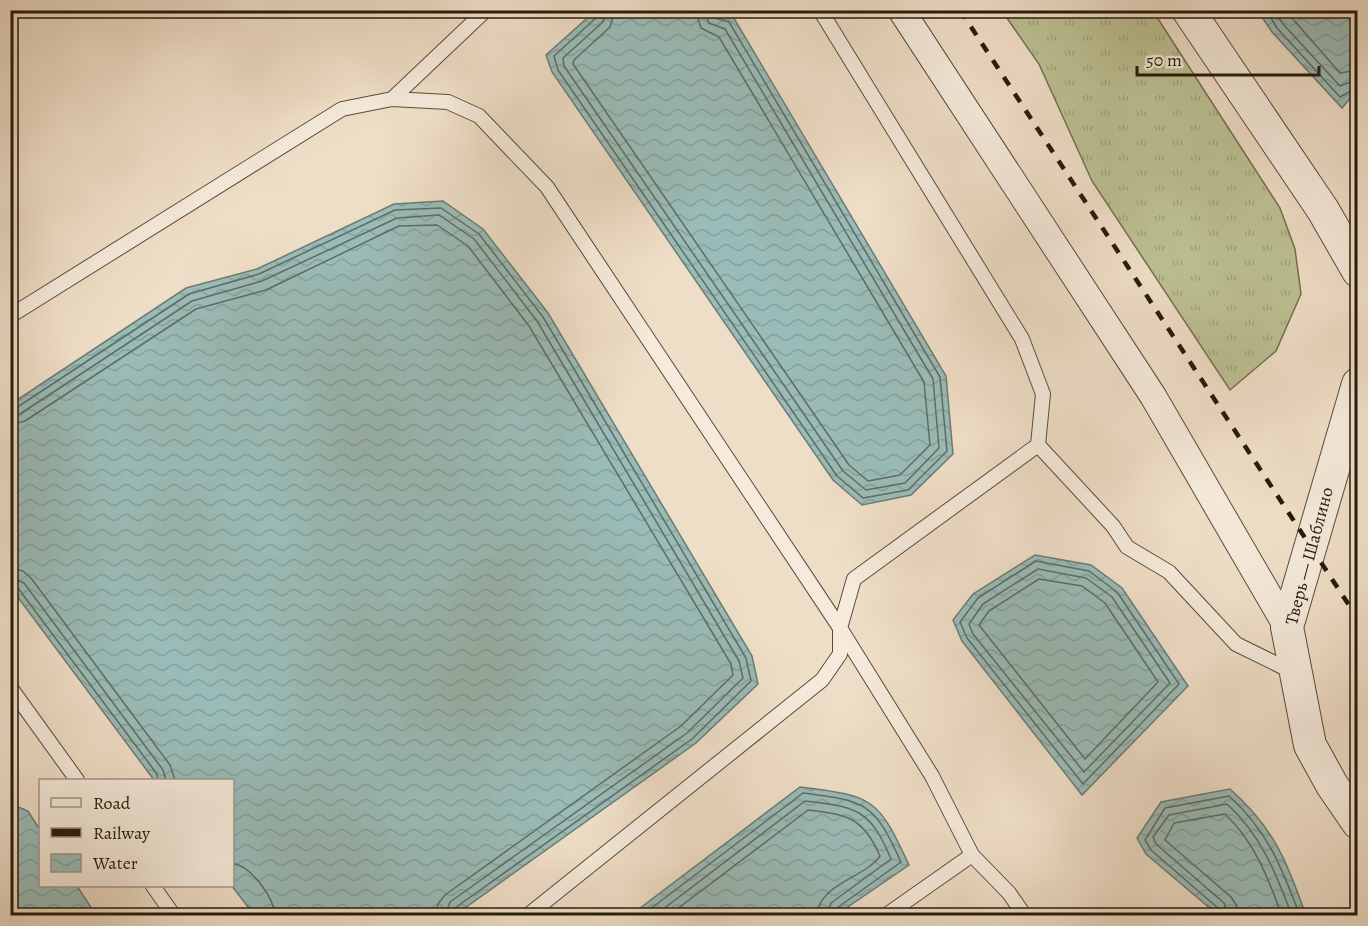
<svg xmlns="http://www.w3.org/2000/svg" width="1368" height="926" font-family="Alegreya,serif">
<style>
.grass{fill:url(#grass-tufts);stroke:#716e50;stroke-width:1.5}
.water{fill:url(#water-waves);stroke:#6c7c74;stroke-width:1.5}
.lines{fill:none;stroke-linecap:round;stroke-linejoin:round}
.shore{stroke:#606c62;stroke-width:1.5}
.service-casing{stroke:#584c3c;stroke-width:16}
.minor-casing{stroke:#584c3c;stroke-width:28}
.tertiary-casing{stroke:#584c3c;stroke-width:34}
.service{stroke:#f5eadb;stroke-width:14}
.minor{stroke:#f5eadb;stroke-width:26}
.tertiary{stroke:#f5eadb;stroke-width:32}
.rail{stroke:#261b0d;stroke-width:4.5;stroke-dasharray:10 10;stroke-linecap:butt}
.labels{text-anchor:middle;stroke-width:4.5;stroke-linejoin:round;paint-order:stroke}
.street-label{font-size:18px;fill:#261b0d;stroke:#f5eadb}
</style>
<defs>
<pattern id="grass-tufts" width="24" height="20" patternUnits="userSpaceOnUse" patternTransform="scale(1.5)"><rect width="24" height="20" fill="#bcc093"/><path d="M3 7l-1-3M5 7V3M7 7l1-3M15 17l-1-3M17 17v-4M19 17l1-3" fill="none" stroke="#a1a47e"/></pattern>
<pattern id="water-waves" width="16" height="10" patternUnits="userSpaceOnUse" patternTransform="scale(1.5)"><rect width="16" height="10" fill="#9abcb8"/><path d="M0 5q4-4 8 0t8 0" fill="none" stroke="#85a19d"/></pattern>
</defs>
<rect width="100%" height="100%" fill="#efdec7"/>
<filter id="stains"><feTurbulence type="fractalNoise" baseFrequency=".00333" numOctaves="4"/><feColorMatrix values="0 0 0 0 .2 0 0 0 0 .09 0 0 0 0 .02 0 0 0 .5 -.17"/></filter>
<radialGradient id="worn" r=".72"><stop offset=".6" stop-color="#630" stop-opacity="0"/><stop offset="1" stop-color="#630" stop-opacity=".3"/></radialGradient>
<path class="grass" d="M1002,11H1153L1280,208L1295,249L1301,294L1276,351L1230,390L1092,181L1039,64Z"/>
<path class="water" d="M595,11H687L732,15L946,376L953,454L911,495L862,505L833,480L552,72L546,55Z
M1258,11H1357V90L1342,108L1272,32Z
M443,201L483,229L548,313L752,656L758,684L696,743L455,915H254L232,886V780H154L11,588V404L186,288L257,269L394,204Z
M1035,555L1091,565L1122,588L1188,686L1082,795L962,641L953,620L973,594Z
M800,787C874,796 878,798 909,865L836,915H631Z
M1230,789C1275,829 1286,861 1306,915H1218L1146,854L1137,838L1161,802Z
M11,804L28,811L40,830V886H77L96,915H11Z"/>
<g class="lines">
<path class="shore" d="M599,10L597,17L554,56L558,70L837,476L863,498L908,490L947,451L940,377L729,22L715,18L712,10
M606,10L603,22L563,58L564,66L843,471L866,490L905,483L939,448L933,379L725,29L709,23L704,10
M615,10L610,27L574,60L573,64L849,465L868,481L900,475L930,445L924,382L719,37L701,28L695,10
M1266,10L1277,28L1340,97L1358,87
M1274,10L1283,24L1340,86L1358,79
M1285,10L1340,73L1358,70
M10,409L16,408L189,294L259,274L395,210L441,208L479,234L543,317L746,658L751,681L692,739L455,908L452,916
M10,416L20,414L192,301L262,281L397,218L439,215L474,239L537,321L739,661L743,678L687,733L450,902L445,916
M10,425L25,421L196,309L266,290L399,226L437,225L468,246L529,326L731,664L733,675L681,726L445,895L438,904L436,916
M1036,561L1089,571L1117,592L1179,684L1083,784L967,638L960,622L978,598Z
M10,568L23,571L31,578L170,765L175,780
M1038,569L1086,578L1112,597L1170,683L1084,772L973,634L969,624L983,604Z
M10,577L24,583L163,770L166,780
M1039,579L1082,586L1105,603L1158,682L1085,759L979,625L989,611Z
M10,585L18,588L157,774L158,780
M232,863C251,866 274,897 275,916
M641,916L803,793C866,801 874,802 901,862L837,908L834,916
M654,916L805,801C857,807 870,809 891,859L831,903L826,916
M668,916L808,810C848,815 863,817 880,856C865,878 818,884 817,916
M1221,916L1219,909L1151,850L1145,840L1165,808L1229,796C1268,831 1282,868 1300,916
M1229,916L1224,903L1156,844L1153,837L1169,815L1227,804C1261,835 1276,873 1292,916
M1238,916L1237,906L1231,897L1165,840L1174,823L1225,814C1255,842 1268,878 1282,916"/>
<defs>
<path id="service" d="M820,10L1022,339L1043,394L1038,445
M392,99L486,10
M10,316L342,109L392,99L448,102L479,116L547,187L840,628L932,776L972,855L1009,893L1025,916
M10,687L77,780
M153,886L174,916
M527,916L822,680L840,654V628L854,579L1038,445L1113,526L1127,547L1169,572L1236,644L1295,673
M885,916L972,855"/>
<path id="minor" d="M901,10L1153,396L1287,627"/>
<path id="tertiary" d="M1188,10L1323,210L1358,271
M1358,384L1287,627L1310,745L1332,785L1358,823"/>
</defs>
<use href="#service" class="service-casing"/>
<use href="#minor" class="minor-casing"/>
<use href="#tertiary" class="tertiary-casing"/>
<use href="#service" class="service"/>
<use href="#minor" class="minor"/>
<use href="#tertiary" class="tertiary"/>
<path class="rail" d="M960,10L1358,619"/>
</g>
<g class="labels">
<g class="street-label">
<text transform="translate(1309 556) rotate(-75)" y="6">Тверь — Шаблино</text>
</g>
</g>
<rect width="1368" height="926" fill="none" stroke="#efdec7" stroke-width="36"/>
<rect x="12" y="12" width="1344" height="902" fill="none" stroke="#261b0d" stroke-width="3"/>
<rect x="18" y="18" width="1332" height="890" fill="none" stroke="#261b0d" stroke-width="1.5"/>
<rect x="39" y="779" width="195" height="108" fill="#f5eadb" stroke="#a29789" stroke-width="1.5"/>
<rect x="51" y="798" width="30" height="9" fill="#f5eadb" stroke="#a29789" stroke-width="1.5"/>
<text x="93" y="809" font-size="18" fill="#261b0d">Road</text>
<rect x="51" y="828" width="30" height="9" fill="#261b0d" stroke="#a29789" stroke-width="1.5"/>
<text x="93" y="839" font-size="18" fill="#261b0d">Railway</text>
<rect x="51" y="854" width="30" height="18" fill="url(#water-waves)" stroke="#a29789" stroke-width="1.5"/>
<text x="93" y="869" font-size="18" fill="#261b0d">Water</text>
<path d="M1137 66v9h182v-9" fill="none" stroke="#261b0d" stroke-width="3"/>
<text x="1146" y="66" font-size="18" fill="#261b0d" stroke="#f5eadb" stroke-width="4.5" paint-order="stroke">50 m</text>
<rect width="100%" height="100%" filter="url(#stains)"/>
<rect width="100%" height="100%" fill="url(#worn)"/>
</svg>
